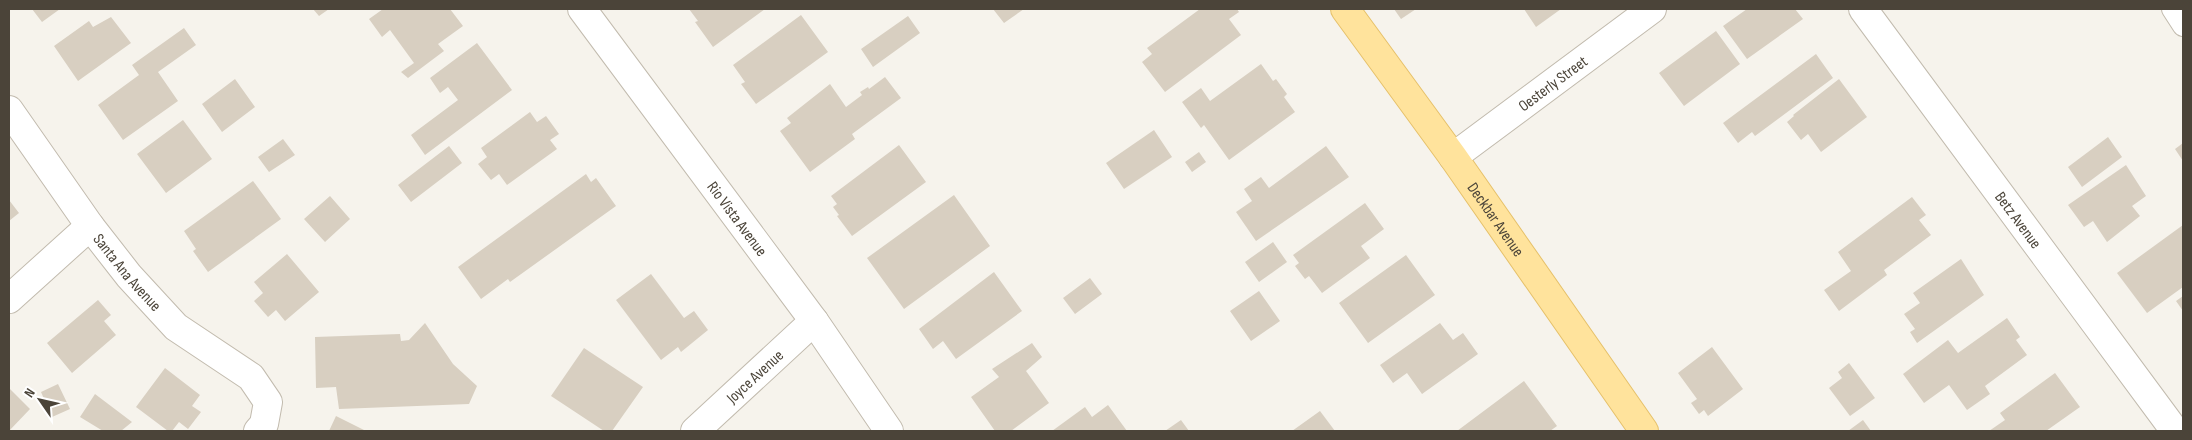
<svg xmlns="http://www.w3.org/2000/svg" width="2192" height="440" font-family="'Sofia Sans Condensed',sans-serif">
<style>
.building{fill:#d8cfc1}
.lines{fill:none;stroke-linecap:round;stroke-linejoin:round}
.service-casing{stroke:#c2bbae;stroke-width:22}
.minor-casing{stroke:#c2bbae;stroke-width:30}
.primary-casing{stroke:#e6c16a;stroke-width:30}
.service{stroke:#fff;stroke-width:20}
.minor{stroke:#fff;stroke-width:28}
.primary{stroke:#ffe39c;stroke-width:28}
.labels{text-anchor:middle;stroke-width:5;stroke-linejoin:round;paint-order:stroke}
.street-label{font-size:16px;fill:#4b4439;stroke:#fff}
</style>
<rect width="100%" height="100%" fill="#f6f3ec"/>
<path class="building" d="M32,9H60L42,22Z
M313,9H329L319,16Z
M383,9H450L463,26L438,44L444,51L408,78L401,72L414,63L390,30L382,37L369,19Z
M689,9H765L713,47L695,22L698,21Z
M993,9H1024L1004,23Z
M1200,9H1237L1239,12L1229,19L1241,35L1165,92L1142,62L1152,54L1147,48Z
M1394,9H1416L1401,19Z
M1524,9H1561L1536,27Z
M1747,9H1795L1803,19L1747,59L1723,26Z
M801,15L828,52L756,104L741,84L745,82L733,65Z
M908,16L920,33L873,67L861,49Z
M111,17L131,43L78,81L54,46L89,21L93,27Z
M184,28L196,45L158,72L178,101L123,140L98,105L139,75L132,65Z
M1716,31L1740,64L1684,106L1659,73Z
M477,43L512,90L425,155L411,135L458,100L448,87L440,93L430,78Z
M1816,54L1833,78L1755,136L1752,132L1738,143L1723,123Z
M1261,64L1273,81L1276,79L1287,94L1284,97L1295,112L1229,160L1204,125L1201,128L1182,102L1201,88L1210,101Z
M885,77L901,98L852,134L855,139L810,172L780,131L791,123L787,118L830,84L846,107L862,95L860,92L868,87L869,89Z
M235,79L255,107L222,132L202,104Z
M1839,79L1867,117L1821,152L1808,134L1801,140L1787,122L1794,116L1793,115Z
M530,112L537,122L546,116L559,134L550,140L557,149L507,185L499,174L491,180L478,164L487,157L481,148Z
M183,120L212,159L166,193L137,154Z
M1154,130L1172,157L1124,189L1106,163Z
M2108,137L2122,157L2082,187L2068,167Z
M283,139L295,155L269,172L258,157Z
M2183,143V161L2175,149Z
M899,145L926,182L852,236L837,216L839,215L833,207L837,204L831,196Z
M449,146L462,163L411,202L398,185Z
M1326,146L1349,177L1256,241L1236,212L1252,201L1244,189L1261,177L1269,188Z
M1199,152L1206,162L1192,172L1185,162Z
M2126,165L2146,196L2132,206L2140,216L2107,242L2093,221L2084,227L2068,205Z
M586,174L591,182L596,178L616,206L510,282L508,279L481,299L458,267Z
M253,181L281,219L208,272L193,251L196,249L184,231Z
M954,195L990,246L904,309L867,258Z
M330,196L350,219L325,242L304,219Z
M1912,197L1926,215L1919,220L1931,235L1884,270L1887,275L1839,311L1824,290L1851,271L1838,252Z
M9,200L19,213L9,221Z
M1365,203L1384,229L1361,246L1370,258L1322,293L1309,276L1305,279L1295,266L1299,263L1293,255Z
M2183,225V287L2147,313L2117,273Z
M1273,242L1287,262L1259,282L1245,262Z
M287,254L319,292L285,321L276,310L268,317L254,301L263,293L254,282Z
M1406,255L1435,295L1368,343L1339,303Z
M1961,259L1984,295L1917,343L1910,332L1915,329L1904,314L1920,303L1913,293Z
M994,272L1022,311L956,359L943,341L933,349L919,329Z
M651,274L684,318L694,311L708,330L681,352L678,347L661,360L616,300Z
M1090,278L1102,294L1075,314L1063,298Z
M1259,291L1280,321L1251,341L1230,311Z
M2183,296V311L2176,301Z
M98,300L111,315L104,321L116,335L72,373L47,343Z
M2007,318L2020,337L2016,340L2027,355L1985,386L1990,394L1967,410L1949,385L1924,403L1903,374L1948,340L1958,353Z
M425,323L453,364L477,386L469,404L339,409L336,387L316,388L315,337L400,334L401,341L409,340Z
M1440,323L1453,340L1463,333L1478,354L1422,394L1407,373L1393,383L1380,365Z
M1032,343L1042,357L1026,371L1049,403L1011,431H995L971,397L999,377L992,369Z
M1712,347L1743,389L1708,416L1704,410L1699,414L1691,403L1697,399L1678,373Z
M584,348L643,387L612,431H604L551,396Z
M1849,363L1875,398L1850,416L1829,388L1842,378L1838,372Z
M165,368L200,395L192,406L201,412L188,429L179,422L172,431H168L136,407Z
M2055,373L2080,407L2046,431H1989L2005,420L2000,413Z
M1524,381L1557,426L1550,431H1457Z
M58,384L70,409L52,417L41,392Z
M9,388L30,409L9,431Z
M95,394L132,422L121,431H103L80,417Z
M1108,405L1127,431H1052L1085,407L1092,417Z
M1320,411L1335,431H1292Z
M336,416L366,431H329Z
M1181,420L1189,431H1165Z
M1863,420L1871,431H1848Z"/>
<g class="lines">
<defs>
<path id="service" d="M2172,9L2183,26"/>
<g id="minor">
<path id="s1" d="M582,9L814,321L889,431"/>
<path id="s2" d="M1863,9L2175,431"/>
<path id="s3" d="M9,110L90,226L129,276L176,327L251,377L268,402L264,424L258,431"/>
<path id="s4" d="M1453,157L1652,9"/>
<path d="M9,299L90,226"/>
<path id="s5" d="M695,431L814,321"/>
</g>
<g id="primary">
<path id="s6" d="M1345,9L1453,157L1644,431"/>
</g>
</defs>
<use href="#service" class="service-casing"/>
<use href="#minor" class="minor-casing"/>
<use href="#primary" class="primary-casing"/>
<use href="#service" class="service"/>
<use href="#minor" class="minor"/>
<use href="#primary" class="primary"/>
</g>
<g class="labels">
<g class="street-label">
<text dy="6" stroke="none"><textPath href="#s4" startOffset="124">Oesterly Street</textPath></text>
<text dy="6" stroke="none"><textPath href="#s1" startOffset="261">Rio Vista Avenue</textPath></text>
<text dy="6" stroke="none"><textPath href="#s6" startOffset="259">Deckbar Avenue</textPath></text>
<text dy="6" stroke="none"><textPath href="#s2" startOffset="262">Betz Avenue</textPath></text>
<text dy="6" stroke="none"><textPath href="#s3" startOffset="201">Santa Ana Avenue</textPath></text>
<text dy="6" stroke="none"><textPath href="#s5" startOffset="81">Joyce Avenue</textPath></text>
</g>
</g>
<rect width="2192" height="440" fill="none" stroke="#4b4439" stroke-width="20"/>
<g transform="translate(40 400) rotate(304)" stroke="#ffffff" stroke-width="4" paint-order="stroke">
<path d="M0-4L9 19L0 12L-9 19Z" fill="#4b4439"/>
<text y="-8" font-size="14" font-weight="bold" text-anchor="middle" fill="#4b4439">N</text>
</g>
</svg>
